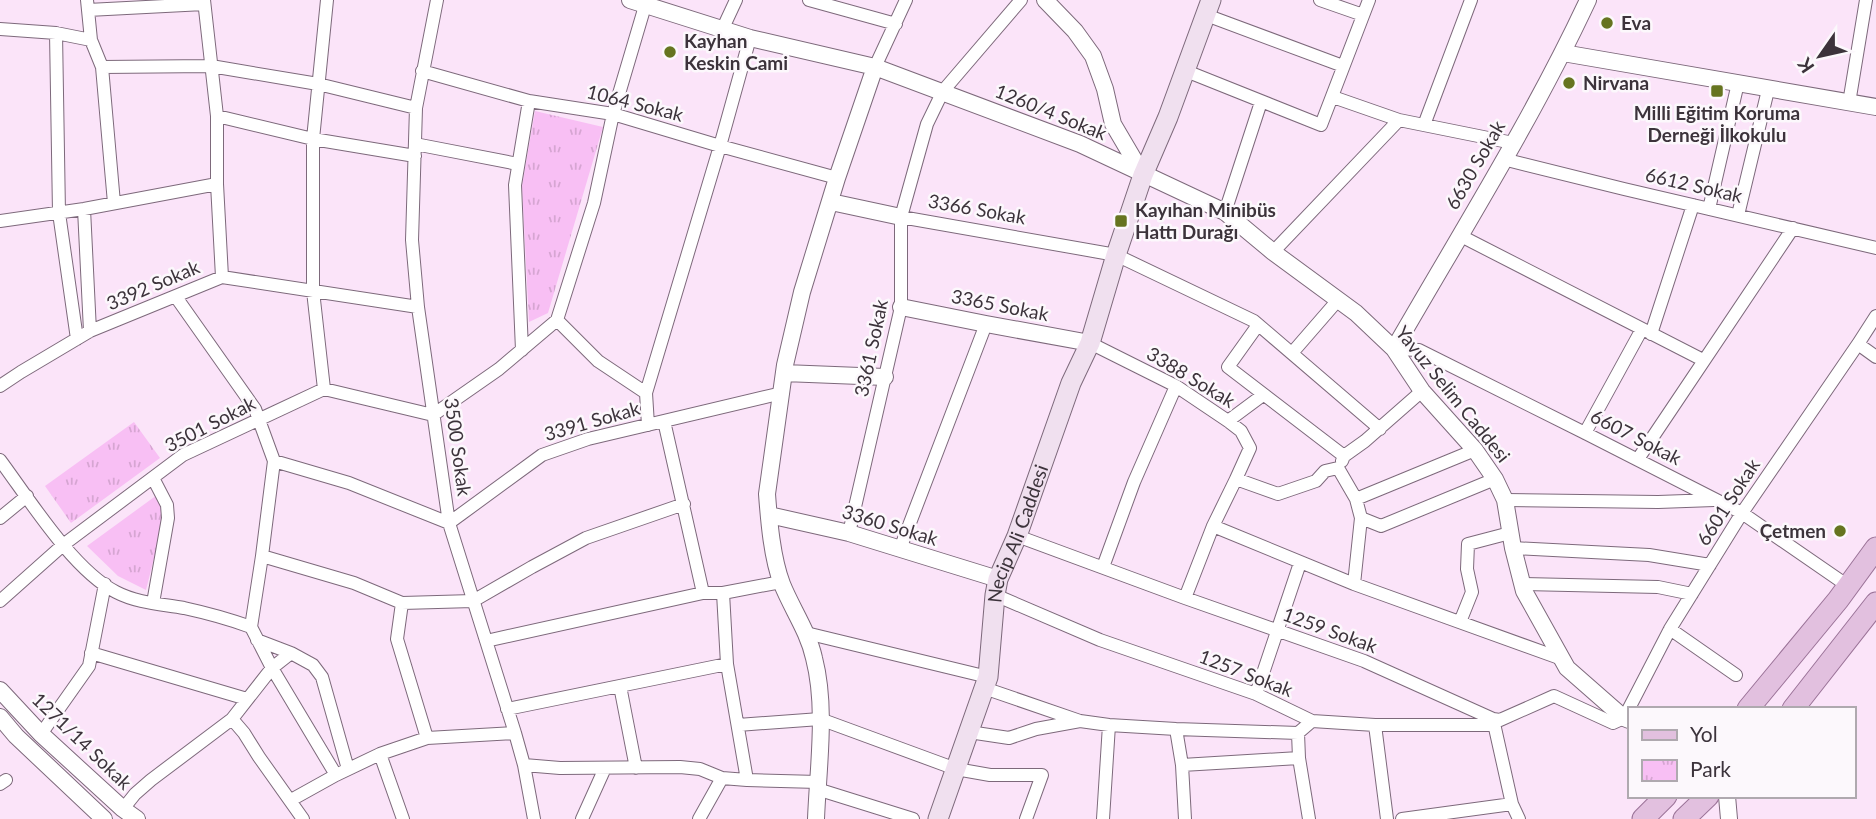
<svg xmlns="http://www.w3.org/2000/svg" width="1876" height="819" font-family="Lato,sans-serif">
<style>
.park{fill:url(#park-tufts)}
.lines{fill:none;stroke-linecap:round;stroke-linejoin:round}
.minor-casing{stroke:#7d697b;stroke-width:14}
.tertiary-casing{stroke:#7d697b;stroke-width:18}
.secondary-casing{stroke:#7d697b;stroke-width:21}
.primary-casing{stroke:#9b7398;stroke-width:23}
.minor{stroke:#fff;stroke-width:12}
.tertiary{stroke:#fff;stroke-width:16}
.secondary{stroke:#f0e0ef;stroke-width:19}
.primary{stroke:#e2c0df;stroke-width:21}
.poi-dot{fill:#667420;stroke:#fcf8fc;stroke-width:2.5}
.labels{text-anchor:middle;stroke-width:5;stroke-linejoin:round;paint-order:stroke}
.poi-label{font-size:19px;font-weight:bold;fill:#3c333b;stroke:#fcf8fc;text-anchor:start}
.street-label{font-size:19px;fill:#3c333b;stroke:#fcf8fc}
</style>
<defs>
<pattern id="park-tufts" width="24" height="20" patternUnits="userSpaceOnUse" patternTransform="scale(1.75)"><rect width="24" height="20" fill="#f8bff4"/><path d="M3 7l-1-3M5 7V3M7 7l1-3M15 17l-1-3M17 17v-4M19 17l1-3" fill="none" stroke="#d6a5d2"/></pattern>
</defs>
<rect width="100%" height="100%" fill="#fbe4f9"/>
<path class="park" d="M535,111L603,127L548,313L529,322L522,186Z
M134,422L160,458L71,523L45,486Z
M157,495L164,518L146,590L118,576L87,546Z"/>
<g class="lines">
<defs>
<path id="minor" d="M87,0L91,40L102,67L114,203
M204,0L217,116V184L222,277
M437,0L416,108L412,240L418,307L449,523L515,733L524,765L534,819
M809,0L896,24
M1320,0L1363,15
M88,10L204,4
M1206,15L1343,66
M723,28L736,0
M0,29L56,33L91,40
M56,33L59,213L77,339
M102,67L211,66L318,84L416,108
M875,67L906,0
M422,71L529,101L613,114L720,146L837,178
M1186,71L1321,125L1369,0
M1333,97L1399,120L1513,143
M1849,103L1866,0
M217,116L313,139L415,156
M1424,125L1471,0
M415,144L518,164
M1503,159L1624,189L1876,248
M84,209L90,331
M1709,209L1738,83
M1225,212L1261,102
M1738,215L1768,90
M901,217L1116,255L1254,321L1380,429
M0,221L84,209L217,184
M1459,235L1703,360
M1273,252L1399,120
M176,297L255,409L274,461L262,556L251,627
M557,320L594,203L613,114L645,6L648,0
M557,320L598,361L646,393
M1258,325L1228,367L1344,456
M1651,334L1693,205
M1090,343L1176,386L1228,421L1241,431L1250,448L1236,479L1278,494L1316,481L1325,471L1338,468L1356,499L1361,518L1354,584
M1858,344L1876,357
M1394,349L1419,350L1585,433L1742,513L1848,586
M522,350L515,185L529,101
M1292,353L1338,300
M0,386L21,372L90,331L222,277L418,307
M324,389L313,291V139L327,0
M433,415L499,369L557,320
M664,421L703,593
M1228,421L1263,395
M648,425L646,393L720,146L750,38
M1585,433L1642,329
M1638,459L1793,228
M0,460C29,499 73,570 116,592C137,603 161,604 184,608C207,613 229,619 251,627
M274,461L349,483L449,523
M1342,461L1344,456L1365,441L1422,391
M1356,499L1475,450
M1505,500L1658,502L1714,500
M0,518L27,496
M1361,518L1381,526L1495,479
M449,523L542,455L588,439L782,393
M1213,526L1354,584L1562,659
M849,533L901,307V217L927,124L943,91L1021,0
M1017,536L1185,598L1364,661L1493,719L1500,720L1554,696L1613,723L1624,718L1670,629L1742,513L1858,344L1876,316
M1513,548L1649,555L1710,565
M900,549L986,324
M262,556L354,583L402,603L473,601L532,567L586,538L684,504
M1103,567L1134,482L1176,386
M1521,584L1658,587L1692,594
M723,593L727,664L747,780
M995,595L1100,640L1256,694L1312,721L1375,725H1494
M1185,598L1213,526L1236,479
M0,601L63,545L183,455L324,389L433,415
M153,603L168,518L167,505L153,478
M402,603L397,639L427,738
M1460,622L1472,592L1467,569L1468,544L1510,533
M251,627L272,668L336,775
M1670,629L1736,675
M806,633L988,677
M257,640L291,653
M486,641L703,593H723L781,582
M91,653L247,699
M620,686L636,768
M984,688L1080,721L1109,725L1176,729L1298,733L1312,721
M1256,694L1300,563
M507,709L727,664
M232,719L244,733L259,757L303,819
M1493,719L1512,804L1519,819
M738,725L820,719L956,769L990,775H1042L1026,819
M1375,725L1387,819
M1176,729L1182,765L1185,819
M969,732L1009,738L1036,729L1080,721
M1298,733L1299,758L1309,819
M41,734L89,666L105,584
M380,754L403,819
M524,765L560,768L680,767L700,769L722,778L747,780L818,782
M1182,765L1299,758
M0,784L6,780
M817,789L913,819
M291,800L336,775L380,754L427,738L515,733
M123,809L135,794L151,780L232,719L272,668L291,653L313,665L322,677L348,769
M582,819L605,768
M699,819L722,778
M1103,819L1109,725
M1402,819L1512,804"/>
<path id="tertiary" d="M630,0L750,38L875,67L1080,144L1225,212L1273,252L1356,313L1394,349L1422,391L1475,450L1495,479L1505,500L1513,548L1524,591L1567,668L1624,718L1629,720
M1045,0L1075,31L1093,56L1105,89L1113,124L1143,175
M1563,53L1876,107
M831,202L901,217
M901,307L986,324L1090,343
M1394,349C1460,234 1532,120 1588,0
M784,373L885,377
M769,515L849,533L998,579
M0,690L41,734L123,809L137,819
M0,717L16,736L104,819
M1727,796L1729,819
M816,819C818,767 827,708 814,658C808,631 792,609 782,584C772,558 769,521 767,494L785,365L802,292L837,178L875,67"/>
<g id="secondary">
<path id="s1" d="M938,819L988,677L995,595L998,579L1017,536L1071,383L1090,343L1116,255L1143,175L1168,117L1211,0"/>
</g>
<path id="primary" d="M1748,709L1838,600L1876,548
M1793,709L1876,603
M1643,819L1666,796
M1684,819L1708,796"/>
</defs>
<use href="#minor" class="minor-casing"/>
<use href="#tertiary" class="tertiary-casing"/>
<use href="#secondary" class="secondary-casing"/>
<use href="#primary" class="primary-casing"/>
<use href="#minor" class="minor"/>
<use href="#tertiary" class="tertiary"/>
<use href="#secondary" class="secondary"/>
<use href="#primary" class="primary"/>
</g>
<g class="poi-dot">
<circle cx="1607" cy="23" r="7"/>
<circle cx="670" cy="52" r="7"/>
<circle cx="1569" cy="83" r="7"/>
<rect x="1710" y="84" width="14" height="14" rx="3.5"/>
<rect x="1114" y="214" width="14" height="14" rx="3.5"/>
<circle cx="1840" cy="531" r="7"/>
</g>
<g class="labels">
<g class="poi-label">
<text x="1621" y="30">Eva</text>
<text x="684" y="48">Kayhan<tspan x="684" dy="22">Keskin Cami</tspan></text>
<text x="1583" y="90">Nirvana</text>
<text x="1717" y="120" text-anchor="middle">Milli Eğitim Koruma<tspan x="1717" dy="22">Derneği İlkokulu</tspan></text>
<text x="1135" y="217">Kayıhan Minibüs<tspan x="1135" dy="22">Hattı Durağı</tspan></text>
<text x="1826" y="538" text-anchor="end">Çetmen</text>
</g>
<g class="street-label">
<text transform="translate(635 103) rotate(14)" y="7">1064 Sokak</text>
<text transform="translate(1051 112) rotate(22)" y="7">1260/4 Sokak</text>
<text transform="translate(1475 165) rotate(-60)" y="7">6630 Sokak</text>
<text transform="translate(1694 185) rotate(13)" y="7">6612 Sokak</text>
<text transform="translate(977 209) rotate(10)" y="7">3366 Sokak</text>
<text transform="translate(153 285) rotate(-23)" y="7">3392 Sokak</text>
<text transform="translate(1000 305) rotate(11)" y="7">3365 Sokak</text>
<text transform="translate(871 348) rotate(-78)" y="7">3361 Sokak</text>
<text transform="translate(1191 377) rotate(31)" y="7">3388 Sokak</text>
<text transform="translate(1453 394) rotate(51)" y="7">Yavuz Selim Caddesi</text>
<text transform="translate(592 421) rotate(-16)" y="7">3391 Sokak</text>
<text transform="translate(210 424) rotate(-27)" y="7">3501 Sokak</text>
<text transform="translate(1636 437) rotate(27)" y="7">6607 Sokak</text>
<text transform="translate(458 447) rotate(82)" y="7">3500 Sokak</text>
<text transform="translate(1728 502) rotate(-57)" y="7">6601 Sokak</text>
<text transform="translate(890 525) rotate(17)" y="7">3360 Sokak</text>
<text dy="7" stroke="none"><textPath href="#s1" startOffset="298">Necip Ali Caddesi</textPath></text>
<text transform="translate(1330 630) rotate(20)" y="7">1259 Sokak</text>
<text transform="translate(1246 673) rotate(21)" y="7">1257 Sokak</text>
<text transform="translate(82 741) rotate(44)" y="7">1271/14 Sokak</text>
</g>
</g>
<rect x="1628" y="707" width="228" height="91" fill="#fcf8fc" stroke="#afa9af" stroke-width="2"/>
<rect x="1642" y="730" width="35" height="10" fill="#e2c0df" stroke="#afa9af" stroke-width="2"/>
<text x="1690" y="742" font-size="21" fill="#3c333b">Yol</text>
<rect x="1642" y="760" width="35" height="21" fill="url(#park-tufts)" stroke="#afa9af" stroke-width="2"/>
<text x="1690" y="777" font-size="21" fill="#3c333b">Park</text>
<g transform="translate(1820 56) rotate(236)" stroke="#fcf8fc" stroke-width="5" paint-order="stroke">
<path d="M0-5L12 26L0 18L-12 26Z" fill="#3c333b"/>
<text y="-10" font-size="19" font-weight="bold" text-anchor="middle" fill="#3c333b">K</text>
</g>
</svg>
